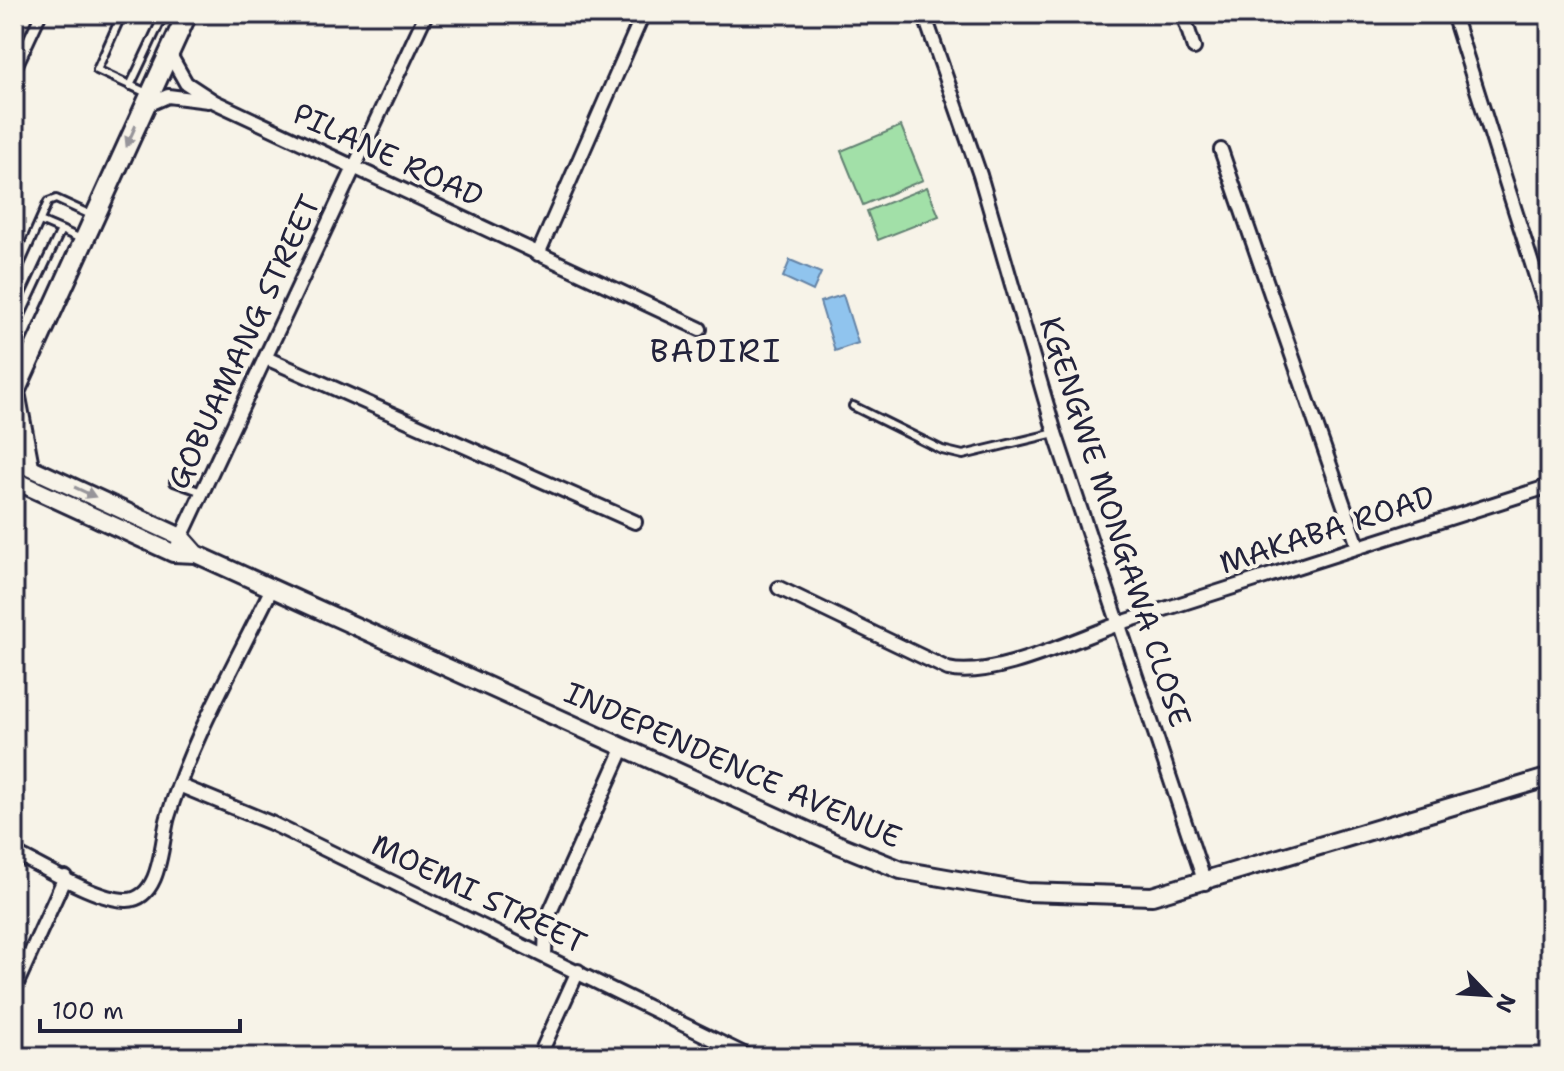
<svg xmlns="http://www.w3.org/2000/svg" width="1564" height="1071" font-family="'Shantell Sans',sans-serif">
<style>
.green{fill:#a2e0a8;stroke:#628172;stroke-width:2}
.water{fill:#90c4ee;stroke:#6483a6;stroke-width:2}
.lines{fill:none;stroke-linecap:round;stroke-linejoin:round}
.service-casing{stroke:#22223b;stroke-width:12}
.pedestrian-casing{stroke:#22223b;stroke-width:15}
.minor-casing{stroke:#22223b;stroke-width:18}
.tertiary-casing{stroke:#22223b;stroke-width:22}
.secondary-casing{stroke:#22223b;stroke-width:24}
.service{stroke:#f7f3e8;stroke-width:6}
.pedestrian{stroke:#f7f3e8;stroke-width:9}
.minor{stroke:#f7f3e8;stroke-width:12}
.tertiary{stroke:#f7f3e8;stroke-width:16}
.secondary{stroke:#f7f3e8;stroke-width:18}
.oneway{fill:#97959a}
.labels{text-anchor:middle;stroke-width:8;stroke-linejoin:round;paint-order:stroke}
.street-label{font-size:30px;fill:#22223b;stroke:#f7f3e8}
.neighbourhood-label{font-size:32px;letter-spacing:2px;fill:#22223b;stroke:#f7f3e8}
</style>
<rect width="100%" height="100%" fill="#f7f3e8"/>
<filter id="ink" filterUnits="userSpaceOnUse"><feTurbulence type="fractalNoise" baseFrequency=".0125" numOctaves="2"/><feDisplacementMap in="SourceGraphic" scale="16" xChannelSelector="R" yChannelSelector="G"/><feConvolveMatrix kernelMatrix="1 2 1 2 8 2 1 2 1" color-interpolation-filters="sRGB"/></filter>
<g filter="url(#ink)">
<path class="green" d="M901,126L923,180L863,205L841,151Z
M927,187L939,216L878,240L867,211Z"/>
<path class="water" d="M790,260L821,273L813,291L783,277Z
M843,295L858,343L835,351L820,302Z"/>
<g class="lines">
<defs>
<path id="service" d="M122,14L97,70L147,93
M130,86L164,14
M40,221L61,230
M14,278L48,202L56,199L91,215
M14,330L61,230L81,239
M853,406L942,450L963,455L1055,433
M174,482L202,492"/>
<path id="pedestrian" d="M14,72L41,14"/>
<path id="minor" d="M924,14L980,175L1055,433L1205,883
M1183,14L1194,48
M1453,14L1550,321
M169,53L186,83L215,102L700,329
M145,106L168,96L208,101
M1221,150L1358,546
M538,254L643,14
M266,358L635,522
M178,544L426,14
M779,588L948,669C994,680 1079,637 1127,621C1268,575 1409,530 1550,486
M181,786L271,823L750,1057
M14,853C42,866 97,901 127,900C162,899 161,840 168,817C192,738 236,662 272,588
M545,955L546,921L623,749
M14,990L65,877
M539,1057L578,971"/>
<path id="tertiary" d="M14,460L181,537L196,554
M14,480L173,553L196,554L837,844L901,870L1026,892L1152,896L1550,777"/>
<path id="secondary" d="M15,392L29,466
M14,394L187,14"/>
</defs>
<use href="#service" class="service-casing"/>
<use href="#pedestrian" class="pedestrian-casing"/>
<use href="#minor" class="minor-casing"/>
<use href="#tertiary" class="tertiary-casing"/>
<use href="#secondary" class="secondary-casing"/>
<use href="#service" class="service"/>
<use href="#pedestrian" class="pedestrian"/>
<use href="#minor" class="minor"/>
<use href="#tertiary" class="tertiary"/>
<use href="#secondary" class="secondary"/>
</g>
<defs><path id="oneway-solid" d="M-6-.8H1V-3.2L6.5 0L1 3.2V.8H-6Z" transform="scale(2)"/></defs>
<g class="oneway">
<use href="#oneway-solid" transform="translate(131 136) rotate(114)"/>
<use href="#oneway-solid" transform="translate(85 492) rotate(25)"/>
</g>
</g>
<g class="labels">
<g class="street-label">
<text transform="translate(388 155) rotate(25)" y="10">PILANE ROAD</text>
<text transform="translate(244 342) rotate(-65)" y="10">GOBUAMANG STREET</text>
<text transform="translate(1115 522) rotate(72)" y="10">KGENGWE MONGAWA CLOSE</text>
<text transform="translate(1327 530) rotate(-18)" y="10">MAKABA ROAD</text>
<text transform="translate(733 765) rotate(24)" y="10">INDEPENDENCE AVENUE</text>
<text transform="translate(479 894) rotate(26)" y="10">MOEMI STREET</text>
</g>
<g class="neighbourhood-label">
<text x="716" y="362">BADIRI</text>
</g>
</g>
<rect width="1564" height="1071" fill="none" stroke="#f7f3e8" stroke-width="48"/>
<rect x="24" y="24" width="1516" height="1023" fill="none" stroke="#22223b" stroke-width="3" filter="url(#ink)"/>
<g transform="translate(1488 995) rotate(115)" stroke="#f7f3e8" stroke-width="6" paint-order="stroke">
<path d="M0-6L14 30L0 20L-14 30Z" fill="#22223b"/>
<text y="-12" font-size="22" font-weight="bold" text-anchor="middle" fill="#22223b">N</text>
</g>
<path d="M40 1019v12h200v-12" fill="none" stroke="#22223b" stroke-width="4"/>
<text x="52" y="1019" font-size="24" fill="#22223b" stroke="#f7f3e8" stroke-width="6" paint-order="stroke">100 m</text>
</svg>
